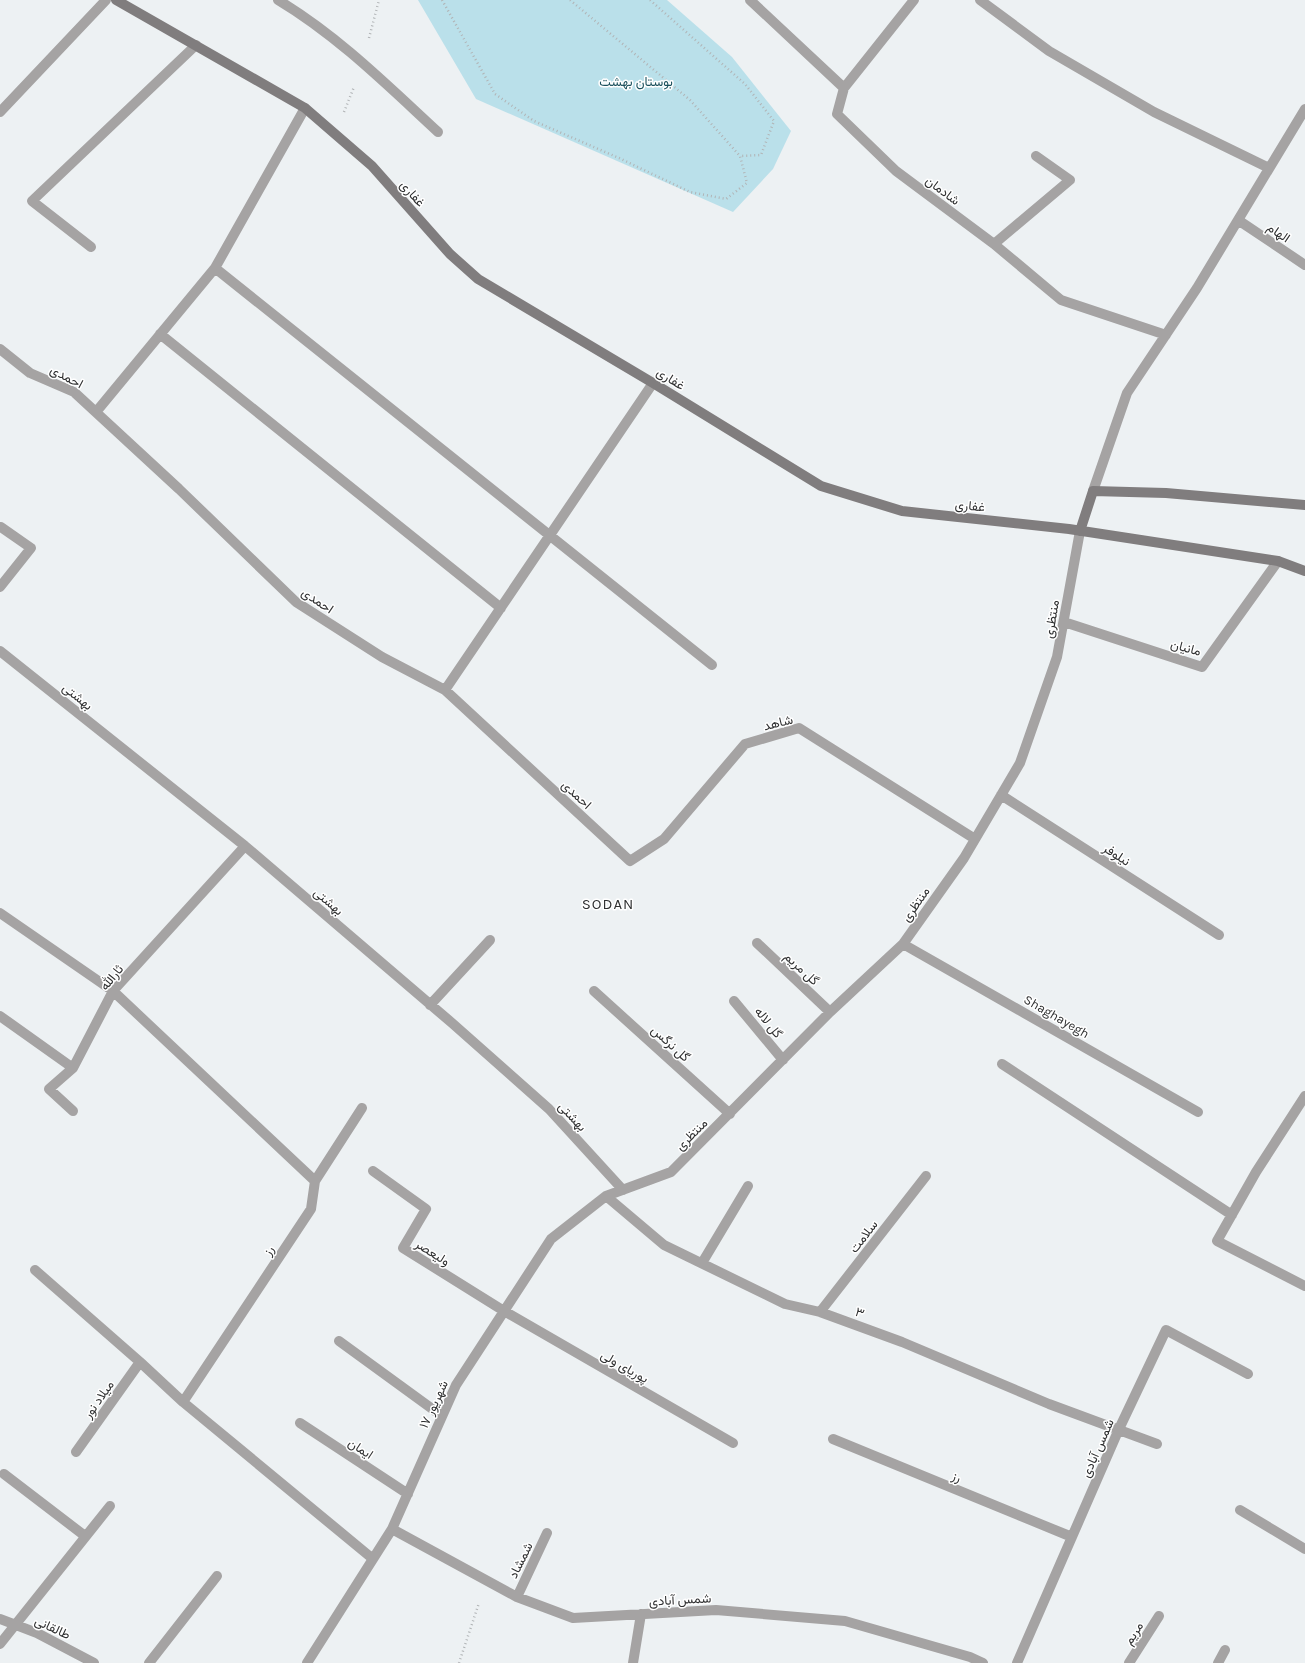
<svg xmlns="http://www.w3.org/2000/svg" width="1305" height="1663" font-family="Karla,Vazirmatn,sans-serif">
<style>
.green{fill:#bae0ea}
.lines{fill:none;stroke-linecap:round;stroke-linejoin:round}
.path{stroke:#b1b4b6;stroke-width:2.5;stroke-dasharray:1 3;stroke-linecap:butt}
.street{stroke:#a5a3a3;stroke-width:10}
.secondary{stroke:#807d7e;stroke-width:10}
.labels{text-anchor:middle;stroke-width:3;stroke-linejoin:round;paint-order:stroke}
.park-label{font-size:13px;fill:#1a505c;stroke:#fff}
.street-label{font-size:13px;fill:#2f3031;stroke:#fff}
.quarter-label{font-size:15px;letter-spacing:1px;fill:#2f3031;stroke:#fff}
</style>
<rect width="100%" height="100%" fill="#edf1f3"/>
<path class="green" d="M418,0H667L732,57L791,131L773,169L733,212L476,99Z"/>
<g class="lines">
<path class="path" d="M442,0L495,94L534,121L619,158L690,192L726,199L747,183L740,156L690,100L570,0
M650,0L745,84L774,121L761,155L740,156
M369,38L379,0
M344,112L354,87
M459,1663L479,1603"/>
<path class="street" d="M278,0C338,36 387,85 438,132
M750,0L844,88
M914,0L844,88L837,114L896,171L994,244L1061,300L1166,335
M980,0L1049,51L1154,112L1269,168
M0,112L106,0
M1238,220L1305,265
M994,244L1070,180L1036,156
M91,247L32,201L196,45
M215,268L712,665
M160,334L501,608
M0,349L30,373L74,392L179,489L296,602L382,657L445,690L630,861L664,839L745,744L799,728L975,839
M96,412L215,268L305,108
M1093,491L1127,393L1197,288L1305,109
M0,587L31,548L1,527
M1064,622L1202,667L1278,561
M0,651L245,846L452,1023L549,1109L623,1190
M445,690L653,383
M1001,795L1219,935
M0,913L113,991L315,1181
M757,943L830,1012
M903,944L1198,1112
M594,991L730,1114
M734,1001L783,1060
M430,1005L490,940
M0,1016L73,1068L113,991L245,846
M1002,1064L1232,1215
M73,1068L49,1089L73,1111
M1305,1096L1256,1172L1217,1241L1305,1286
M362,1108L315,1181L311,1209L183,1402L373,1559
M373,1171L426,1209L403,1248L504,1311L733,1443
M606,1196L664,1245L785,1304L820,1312L902,1342L1049,1404L1157,1444
M702,1263L748,1186
M35,1270L140,1362L183,1402
M820,1312L926,1176
M339,1341L442,1416
M300,1423L408,1494
M833,1439L1072,1537
M76,1452L140,1362
M4,1474L85,1536
M1240,1510L1305,1549
M392,1529L517,1597L573,1618L716,1610L845,1621L970,1657L983,1663
M517,1597L547,1533
M0,1619L37,1633L94,1663
M0,1644L110,1506
M149,1663L217,1576
M307,1663L392,1529L456,1385L551,1239L606,1196L671,1172L830,1012L903,944L964,858L1020,763L1057,657L1080,531
M633,1663L641,1614
M1017,1663L1119,1429L1166,1330L1248,1374
M1129,1663L1159,1616
M1218,1663L1225,1650"/>
<path class="secondary" d="M116,0L305,108L372,166L450,254L478,279L653,383L821,486L902,511L1069,529L1278,561L1305,571
M1080,531L1093,491L1166,493L1305,505"/>
</g>
<g class="labels">
<g class="park-label">
<text x="636" y="86">بوستان بهشت</text>
</g>
<g class="street-label">
<text transform="translate(943 190) rotate(37)" y="5">شادمان</text>
<text transform="translate(413 193) rotate(48)" y="5">غفاری</text>
<text transform="translate(1279 232) rotate(34)" y="5">الهام</text>
<text transform="translate(67 376) rotate(28)" y="5">احمدی</text>
<text transform="translate(671 378) rotate(32)" y="5">غفاری</text>
<text transform="translate(970 505) rotate(6)" y="5">غفاری</text>
<text transform="translate(318 600) rotate(34)" y="5">احمدی</text>
<text transform="translate(1051 619) rotate(-80)" y="5">منتظری</text>
<text transform="translate(1186 647) rotate(15)" y="5">مانیان</text>
<text transform="translate(78 696) rotate(39)" y="5">بهشتی</text>
<text transform="translate(778 722) rotate(-14)" y="5">شاهد</text>
<text transform="translate(577 794) rotate(43)" y="5">احمدی</text>
<text transform="translate(1117 854) rotate(33)" y="5">نیلوفر</text>
<text transform="translate(329 901) rotate(41)" y="5">بهشتی</text>
<text transform="translate(915 904) rotate(-55)" y="5">منتظری</text>
<text transform="translate(802 968) rotate(43)" y="5">گل مریم</text>
<text transform="translate(111 977) rotate(-51)" y="5">ثارالله</text>
<text transform="translate(1057 1016) rotate(30)" y="5">Shaghayegh</text>
<text transform="translate(769 1022) rotate(51)" y="5">گل لاله</text>
<text transform="translate(671 1043) rotate(42)" y="5">گل نرگس</text>
<text transform="translate(573 1116) rotate(47)" y="5">بهشتی</text>
<text transform="translate(691 1134) rotate(-45)" y="5">منتظری</text>
<text transform="translate(863 1236) rotate(-52)" y="5">سلامت</text>
<text transform="translate(268 1250) rotate(-56)" y="5">رز</text>
<text transform="translate(433 1252) rotate(32)" y="5">ولیعصر</text>
<text transform="translate(860 1312) rotate(20)" y="5">۳</text>
<text transform="translate(625 1366) rotate(30)" y="5">پوریای ولی</text>
<text transform="translate(98 1399) rotate(-55)" y="5">میلاد نور</text>
<text transform="translate(433 1404) rotate(-65)" y="5">۱۷ شهریور</text>
<text transform="translate(361 1448) rotate(33)" y="5">ایمان</text>
<text transform="translate(1097 1448) rotate(-66)" y="5">شمس آبادی</text>
<text transform="translate(957 1476) rotate(22)" y="5">رز</text>
<text transform="translate(520 1560) rotate(-64)" y="5">شمشاد</text>
<text transform="translate(680 1599) rotate(-3)" y="5">شمس آبادی</text>
<text transform="translate(53 1627) rotate(25)" y="5">طالقانی</text>
<text transform="translate(1133 1633) rotate(-58)" y="5">مریم</text>
</g>
<g class="quarter-label">
<text x="608" y="909">SODAN</text>
</g>
</g>
</svg>
